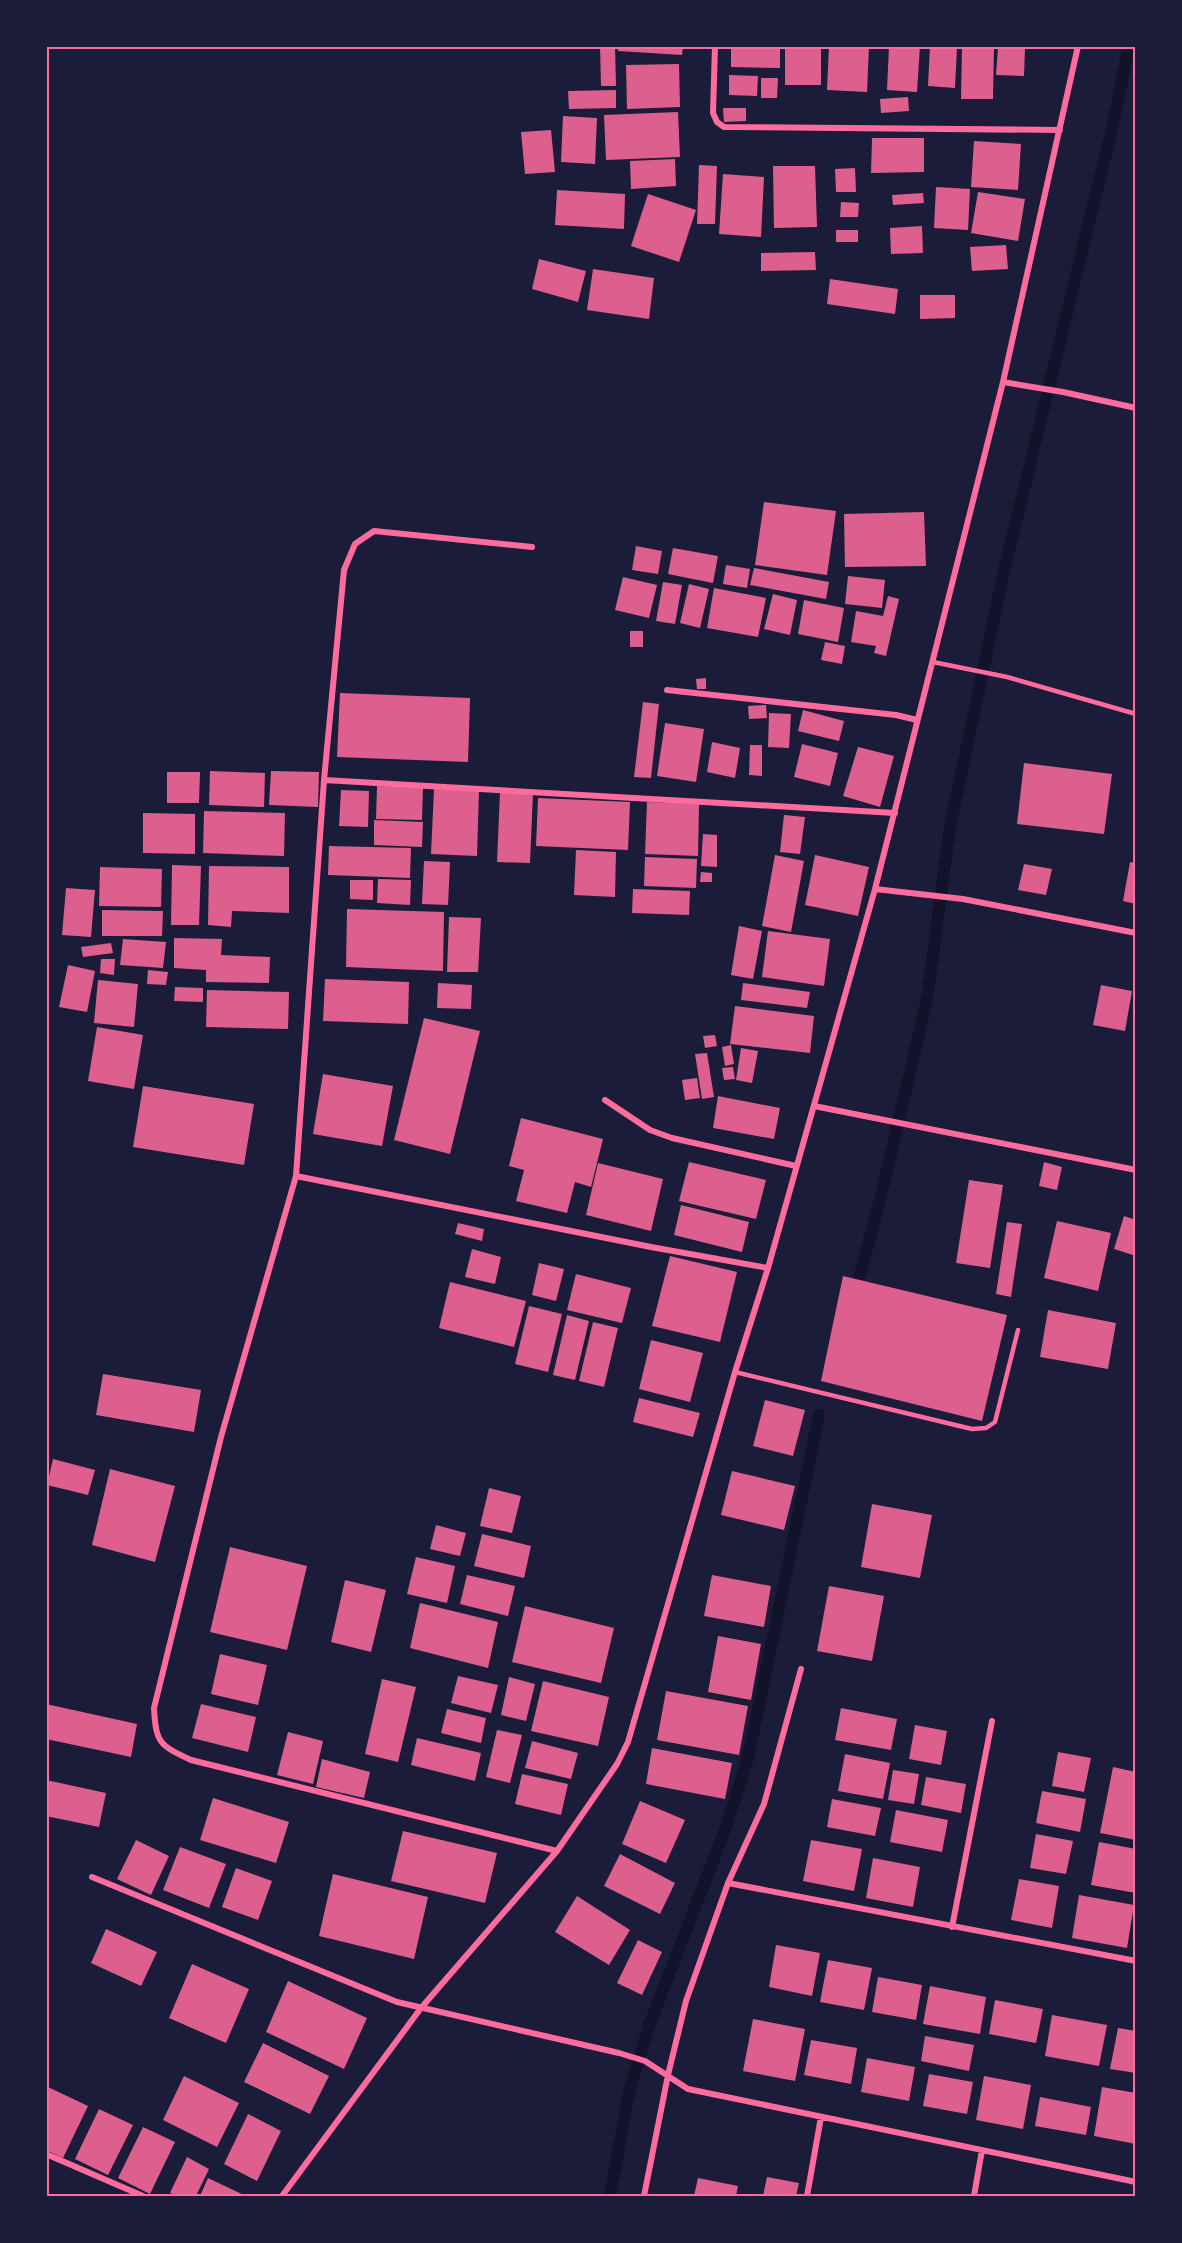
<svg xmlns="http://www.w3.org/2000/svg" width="1182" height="2243" font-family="Spectral,serif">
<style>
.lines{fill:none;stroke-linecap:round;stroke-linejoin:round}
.stream{stroke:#12122b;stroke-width:12}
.building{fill:#dd5f8e}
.service{stroke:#ff6b9d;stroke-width:4.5}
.minor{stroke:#ff6b9d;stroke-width:6}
.neatline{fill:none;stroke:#ff6b9d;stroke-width:2}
</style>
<rect width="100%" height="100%" fill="#1b1b3a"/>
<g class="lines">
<path class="stream" d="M860,1275L882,1192L927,999L950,827L1004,571L1113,124L1129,46
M610,2196L629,2092L649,2026L725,1830L748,1758L819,1415"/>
</g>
<path class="building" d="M600,46H615L616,86H601Z
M618,46H683L682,55L618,51Z
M731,46H780V68L731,67Z
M785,46H821V85H785Z
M829,46H869L867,92L827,90Z
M889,46H920L917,92L887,90Z
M930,46L957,47L955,88L928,86Z
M962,47H994L993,99H961Z
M998,48L1025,49L1024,76L996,75Z
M679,64L680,107L627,109L626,65Z
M729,75L758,76L757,96L729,95Z
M761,78H778L777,98H761Z
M616,90V108L569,109L568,91Z
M908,97L909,111L881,113L880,99Z
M723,108H746V121L724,122Z
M678,112L680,157L606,160L604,115Z
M563,116L597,118L595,164L561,162Z
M551,130L555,172L525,174L521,132Z
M872,138H924V172L871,173Z
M974,141L1021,144L1018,190L971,187Z
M675,159L676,186L631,189L630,161Z
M699,165L717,166L715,224H697Z
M773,166H815L817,227L774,228Z
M855,168L856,192H836L835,169Z
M723,174L764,177L761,237L719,234Z
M936,187L970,189L968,230L934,228Z
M557,190L625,194L624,229L555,225Z
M978,192L1025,199L1018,241L971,233Z
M923,193L924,203L893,205L892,195Z
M648,194L696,210L679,262L631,246Z
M841,202L859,203L858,217H840Z
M922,226L923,253L891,254L890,228Z
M836,230H858V242H836Z
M1006,245L1008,269L972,271L970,247Z
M815,252L816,270L761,271V253Z
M539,259L586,271L578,302L532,289Z
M593,269L654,278L649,319L587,310Z
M830,279L898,289L895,314L827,304Z
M920,295H955V318L920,319Z
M764,502L836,511L827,575L755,565Z
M924,512L926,566L845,567L844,514Z
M636,546L662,551L658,574L632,570Z
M673,548L718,556L713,583L668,574Z
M726,565L750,569L747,588L723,584Z
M754,568L829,582L826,599L750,585Z
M848,576L885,580L882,608L845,604Z
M623,577L657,585L649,618L615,610Z
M663,582L682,585L675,624L656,621Z
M689,584L709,589L700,628L680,623Z
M714,588L766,598L758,637L707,628Z
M773,594L797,600L790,635L764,629Z
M888,596L899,599L886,656L874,653L876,646L851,642L856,611L883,616Z
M804,600L844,608L838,642L798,634Z
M630,631H643V647H630Z
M825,642L845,646L842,664L821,660Z
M706,678V689H697L696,679Z
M340,693L470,698L468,762L337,757Z
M643,702L659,704L651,778L634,777Z
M766,705L767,718L749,719L748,706Z
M803,710L844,721L839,741L798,731Z
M769,713L791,714L789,748L768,747Z
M665,723L704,729L696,782L657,776Z
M712,742L740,748L735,778L707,772Z
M802,744L838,753L830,786L794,777Z
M750,745H762V776L749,775Z
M858,747L894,756L880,807L843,796Z
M1024,763L1112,774L1104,834L1017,824Z
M210,771L265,773L264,807L209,805Z
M271,771L319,772L318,807L269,805Z
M167,772H200L199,803H167Z
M377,786L423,788L422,820L376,819Z
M434,789L479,791L477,856L431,854Z
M341,790L369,791L368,827L339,826Z
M500,792L533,793L530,863L497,862Z
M538,798L630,802L628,850L536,846Z
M647,802L699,804L698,856L645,854Z
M204,811L285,813L284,856L203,853Z
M143,813L195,814V854L143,853Z
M784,815L805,817L800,854L780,852Z
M374,820L423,822L422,847L374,845Z
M703,834L717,835V867L701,866Z
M329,846L411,848L410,878L328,875Z
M576,850L616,852L615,897L574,895Z
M775,855L804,861L791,932L762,926Z
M815,855L869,867L858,916L805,905Z
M645,857L697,859L696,888L644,886Z
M424,861L450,862L448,905L422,904Z
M1130,862L1136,863V904L1123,901Z
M1024,864L1052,869L1046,895L1018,890Z
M172,865L201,866L199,925H171Z
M209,866L289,867V913L232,911L231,927L208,925Z
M100,867L162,869L161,907L99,906Z
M701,872L712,873V882H700Z
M378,879L411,880L410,905L377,903Z
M350,880H373V900L350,899Z
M66,888L95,890L91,937L62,935Z
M633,889L690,891L689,915L632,913Z
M347,909L444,912L443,971L346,967Z
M102,910L163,911L162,936H102Z
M449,917L481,918L478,972H447Z
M739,926L762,931L753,979L731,975Z
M768,931L830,939L824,986L762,977Z
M174,938L222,939L221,955L270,957L269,983L206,982V970L174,968Z
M123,939L166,942L163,968L120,965Z
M111,943L113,953L83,957L81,947Z
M101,959H115L114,975L100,973Z
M68,965L95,971L87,1012L59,1007Z
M148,970L168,972L166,985L147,984Z
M325,979L409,982L408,1024L323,1021Z
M98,980L138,984L134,1027L94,1023Z
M438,983L472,985L471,1009L437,1008Z
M743,983L810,992L807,1008L741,1000Z
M1101,985L1132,991L1125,1031L1093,1025Z
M175,987L203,988V1002L174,1001Z
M207,990L289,992L288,1029L206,1027Z
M735,1006L814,1016L810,1053L730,1044Z
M424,1018L480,1031L450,1154L394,1140Z
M97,1027L143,1035L134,1089L88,1081Z
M715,1035L717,1046L705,1048L703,1036Z
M731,1045L734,1064L725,1066L722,1047Z
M741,1048L758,1051L752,1083L736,1080Z
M707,1053L714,1097L702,1099L695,1054Z
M733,1067L735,1079L724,1080L722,1068Z
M323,1074L393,1086L382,1146L313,1134Z
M697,1078L700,1098L685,1100L682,1080Z
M143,1086L254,1104L244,1165L133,1147Z
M718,1096L780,1108L774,1139L713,1128Z
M521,1118L603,1139L591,1187L575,1182L567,1213L516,1201L524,1170L509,1166Z
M689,1162L766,1180L756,1219L679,1201Z
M1044,1162L1062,1167L1057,1190L1039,1186Z
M598,1163L663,1179L651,1231L586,1215Z
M969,1180L1003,1185L990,1268L956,1263Z
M681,1205L749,1222L742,1252L674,1235Z
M1124,1216L1136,1220V1256L1114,1249Z
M1057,1221L1111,1233L1098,1291L1044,1278Z
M1007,1222L1022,1224L1011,1297L996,1294Z
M458,1223L484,1229L482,1241L455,1234Z
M472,1249L501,1257L495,1284L465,1277Z
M670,1256L737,1272L720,1342L652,1326Z
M539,1263L564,1269L556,1301L532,1295Z
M576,1274L631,1288L622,1323L567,1310Z
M843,1276L1007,1315L982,1421L821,1381Z
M450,1282L526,1301L514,1347L439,1328Z
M529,1306L562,1314L548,1372L515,1364Z
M1048,1310L1116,1323L1108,1369L1040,1357Z
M567,1315L589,1321L575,1380L553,1375Z
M593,1322L618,1328L604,1387L579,1381Z
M651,1340L703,1353L690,1402L639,1389Z
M103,1374L201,1390L194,1432L96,1415Z
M639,1398L700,1413L693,1437L633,1422Z
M765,1400L805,1410L793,1456L753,1446Z
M53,1459L95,1470L88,1495L47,1485Z
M110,1469L175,1486L155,1562L92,1545Z
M732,1471L795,1486L784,1530L721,1515Z
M489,1488L521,1496L512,1533L480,1526Z
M872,1504L932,1515L920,1578L861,1567Z
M436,1525L466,1533L460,1556L430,1549Z
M482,1534L531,1546L524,1578L474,1566Z
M230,1547L307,1566L287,1650L210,1632Z
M416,1557L455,1566L447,1603L407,1594Z
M467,1575L515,1586L508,1616L460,1604Z
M712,1575L771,1586L764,1627L704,1616Z
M345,1580L386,1590L371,1652L331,1642Z
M829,1586L884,1596L872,1661L817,1651Z
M420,1603L498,1622L488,1668L410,1648Z
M525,1606L614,1628L601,1683L512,1662Z
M718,1636L761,1644L751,1700L708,1692Z
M220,1654L267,1665L258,1705L211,1694Z
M458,1676L498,1685L491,1713L451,1703Z
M509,1677L535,1684L526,1721L501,1715Z
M382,1679L416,1687L398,1762L365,1754Z
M543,1681L609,1697L598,1746L531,1731Z
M666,1691L748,1706L739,1755L657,1740Z
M46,1704L137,1724L131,1757L46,1739Z
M201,1704L256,1717L248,1752L192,1738Z
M841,1708L897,1719L891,1750L835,1740Z
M447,1709L486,1718L481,1743L441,1733Z
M915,1725L947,1731L941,1765L909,1759Z
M497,1730L522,1735L510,1783L486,1777Z
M288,1732L323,1741L313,1784L277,1775Z
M417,1738L481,1753L475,1781L411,1765Z
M532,1741L578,1753L571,1779L525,1768Z
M652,1748L732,1763L725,1799L646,1784Z
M1058,1752L1091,1758L1084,1792L1052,1786Z
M845,1754L890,1763L883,1799L838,1791Z
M322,1759L370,1772L364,1798L316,1787Z
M1113,1767L1136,1772V1840L1100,1833Z
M893,1770L919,1774L914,1804L888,1800Z
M522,1774L568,1784L561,1815L515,1804Z
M926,1777L966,1784L961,1813L921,1805Z
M46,1780L106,1793L99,1827L46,1816Z
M1042,1791L1086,1799L1080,1832L1036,1823Z
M213,1798L289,1822L276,1863L200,1840Z
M832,1799L881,1808L875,1836L827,1827Z
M640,1801L685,1820L666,1863L622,1844Z
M896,1810L948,1820L942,1852L890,1842Z
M403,1831L497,1853L485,1903L391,1881Z
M1036,1834L1073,1841L1066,1874L1030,1868Z
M136,1840L169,1856L151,1895L117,1879Z
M811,1840L862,1849L854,1891L803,1881Z
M1099,1842L1136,1849V1893L1091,1885Z
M180,1847L226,1864L209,1908L163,1890Z
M620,1854L675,1883L660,1914L604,1886Z
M873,1858L920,1867L913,1907L866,1898Z
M236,1868L272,1881L258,1920L222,1907Z
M333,1874L428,1897L414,1959L319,1936Z
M1019,1879L1059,1886L1052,1928L1011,1920Z
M1079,1895L1134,1905L1127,1948L1072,1938Z
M577,1896L630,1930L609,1965L555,1932Z
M106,1929L157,1952L141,1986L91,1963Z
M638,1940L662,1952L642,1995L617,1983Z
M776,1945L820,1953L812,1996L769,1987Z
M828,1960L872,1968L864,2010L820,2002Z
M192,1964L249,1989L226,2043L169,2018Z
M878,1977L922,1985L916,2020L872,2012Z
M288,1981L367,2018L344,2069L266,2032Z
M930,1986L986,1997L980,2034L923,2024Z
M995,2000L1043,2009L1036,2043L989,2034Z
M1052,2015L1107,2025L1099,2066L1045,2056Z
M753,2019L805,2029L795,2081L743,2071Z
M1118,2028L1136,2031V2073L1110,2069Z
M925,2036L974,2045L969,2071L921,2061Z
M811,2040L857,2048L851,2084L804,2075Z
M263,2043L329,2076L310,2114L244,2082Z
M867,2058L915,2067L909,2101L861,2092Z
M929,2074L973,2082L967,2114L923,2106Z
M184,2076L239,2103L217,2147L163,2120Z
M984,2076L1031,2085L1023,2129L976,2120Z
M48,2087L88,2106L63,2158L46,2150Z
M1102,2087L1136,2093V2144L1094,2136Z
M1040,2097L1091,2107L1086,2135L1035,2126Z
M99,2109L133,2125L108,2175L75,2159Z
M248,2114L281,2131L257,2181L224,2164Z
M143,2127L175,2142L150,2194L118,2178Z
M187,2157L209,2169L196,2196H177L170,2193Z
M767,2177L799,2183L796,2196H763Z
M208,2178L246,2196H200Z
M698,2178L738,2186L736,2196H694Z"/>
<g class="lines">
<path class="service" d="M933,662L1007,677L1136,714
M735,1372L972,1429L986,1428L995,1422L1018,1330"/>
<path class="minor" d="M715,46L713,113L717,122L724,127L1060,130
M1003,382L1063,392L1136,408
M532,547L374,531L355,544L344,570L324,780L296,1176L221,1437L154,1708C156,1743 159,1745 191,1760L557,1851
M667,690L896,715L917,720
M324,780L895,813
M875,889L963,899L1136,933
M605,1100L650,1130L672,1138L796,1166
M814,1106L1136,1170
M296,1176L651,1247L768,1268
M92,1877L397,2002L619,2053L645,2061L688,2089L1136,2182
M728,1883L1136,1961
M952,1927L992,1721
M46,2154L143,2196
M282,2196L421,2008L557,1851L617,1764L628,1742L735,1372L768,1268L875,889L1003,382L1078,46
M644,2196L668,2075L686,2001L728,1883L764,1804L801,1669
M807,2196L821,2117
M974,2196L982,2150"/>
</g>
<rect width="1182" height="2243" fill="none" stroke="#1b1b3a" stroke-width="96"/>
<rect x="48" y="48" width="1086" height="2147" class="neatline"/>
</svg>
